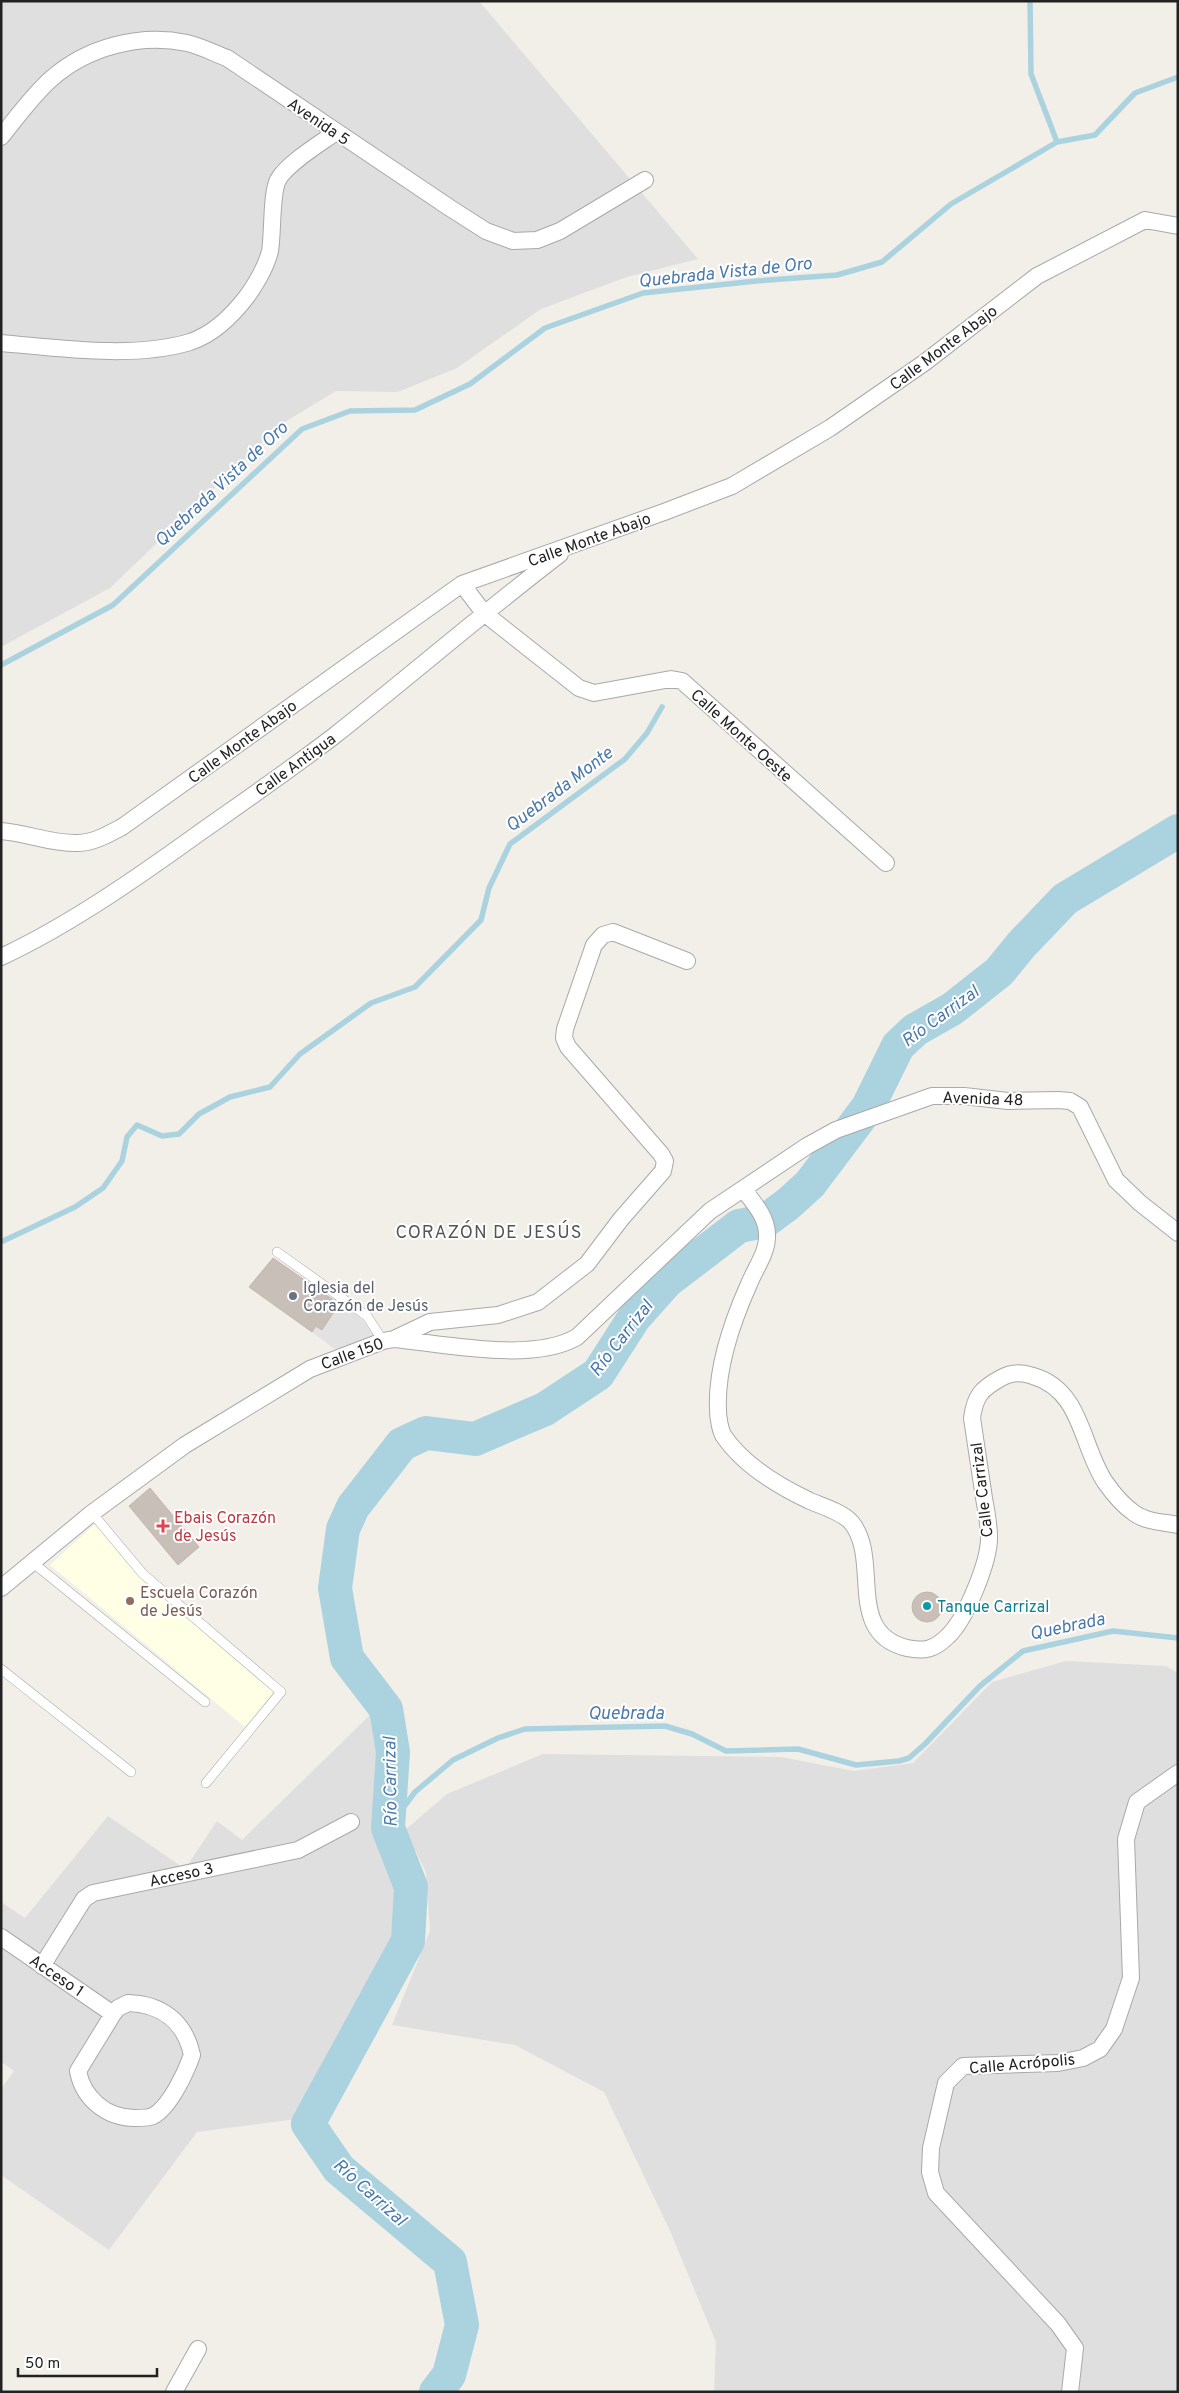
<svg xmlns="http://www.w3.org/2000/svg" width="1179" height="2393" font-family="Overpass,sans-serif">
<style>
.residential{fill:#e0dfdf}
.education{fill:#ffffe5}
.parking{fill:#e2e2e2}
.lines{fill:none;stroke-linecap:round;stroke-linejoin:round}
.stream{stroke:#aad3df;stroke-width:5.5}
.river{stroke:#aad3df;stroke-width:34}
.building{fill:#c7bfb8;stroke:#c4b6ab}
.lane-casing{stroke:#a9a9a9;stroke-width:10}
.street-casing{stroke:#a9a9a9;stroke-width:18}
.lane{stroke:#fff;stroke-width:9}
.street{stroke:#fff;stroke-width:16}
.worship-dot{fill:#6b7280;stroke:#fff;stroke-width:2}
.health-dot{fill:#e0444e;stroke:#fff;stroke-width:2}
.education-dot{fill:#8d6e63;stroke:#fff;stroke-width:2}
.culture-dot{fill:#0f9aa8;stroke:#fff;stroke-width:2}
.labels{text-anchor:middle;stroke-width:4;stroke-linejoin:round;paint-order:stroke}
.street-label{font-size:16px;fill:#222;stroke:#fff}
.worship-label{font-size:16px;fill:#5b616d;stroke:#fff;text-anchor:start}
.health-label{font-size:16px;fill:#be3a42;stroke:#fff;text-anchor:start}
.education-label{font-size:16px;fill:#785e54;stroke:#fff;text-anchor:start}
.culture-label{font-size:16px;fill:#0d838f;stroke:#fff;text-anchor:start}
.water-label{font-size:18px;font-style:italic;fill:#4a7aab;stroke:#fff}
.neighbourhood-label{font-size:18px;letter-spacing:1px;fill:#555;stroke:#fff}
</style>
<rect width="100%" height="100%" fill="#f2efe9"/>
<path class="residential" d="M1,1H479L698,259L627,277L541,309L457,368L398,392L336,391L280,425L110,588L1,647Z
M1066,1661L1166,1666L1178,1673V2392H714L716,2342L671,2233L604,2092L515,2045L392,2025L430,1931L426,1872L405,1830L447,1794L543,1754L781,1757L854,1771L913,1763L992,1682Z
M373,1712L378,1757L379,1828L399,1889L395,1940L297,2119L197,2132L109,2250L1,2175V2089L14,2071L1,2062V1902L25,1918L108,1816L185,1869L217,1821L242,1840Z"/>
<path class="education" d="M95,1524L137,1574L273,1692L245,1727L50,1565Z"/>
<path class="parking" d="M333,1297L362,1319L374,1337L336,1350L312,1332L316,1326L322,1329L337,1308L330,1302Z"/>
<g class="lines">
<path class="stream" d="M1030,1L1031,74L1057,142
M1,665L113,605L302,429L350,411L415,410L470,384L545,328L643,293L756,281L837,275L882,262L951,204L1057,142L1095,135L1135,93L1178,77
M1,1242L75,1207L103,1188L122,1161L127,1137L137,1125L162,1136L179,1134L199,1114L230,1097L270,1087L300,1054L371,1003L415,987L481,920L489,888L510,844L625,759L647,733L662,707
M388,1828L415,1792L453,1760L498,1738L525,1729L665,1726L692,1734L726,1751L798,1749L856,1765L899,1761L909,1758L925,1744L980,1686L1023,1651L1113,1631L1178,1638"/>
<path class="river" d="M436,2392L449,2375L462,2325L450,2262L339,2169L308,2124L408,1941L411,1887L388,1828L393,1752L386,1709L347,1658L335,1588L343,1529L353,1507L402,1444L426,1433L475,1439L545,1409L598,1374L634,1318L667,1281L739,1226L765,1221L788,1204L810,1184L868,1107L898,1046L915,1030L952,1009L999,972L1022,944L1065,899L1178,831"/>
</g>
<path class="building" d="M273,1258L332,1299L330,1302L337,1307L322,1330L316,1326L312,1332L249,1287Z
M150,1488L199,1547L178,1565L129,1506Z
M912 1607a15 15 0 1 1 30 0a15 15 0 1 1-30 0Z"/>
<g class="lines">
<defs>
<path id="lane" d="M277,1252L367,1316L383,1341
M92,1513L143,1574L281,1692L206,1783
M32,1562L205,1702
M1,1669L131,1772"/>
<path id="street" d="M1,137C17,117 32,96 51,79C87,47 140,33 187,43C200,46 214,53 227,58L450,208L486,231L513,241L537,240L560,231L645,180
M1,343C59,348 134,359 190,342C214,334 233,315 248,295C257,282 266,268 270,251C273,235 271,193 278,180C286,164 321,143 336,132
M462,584L484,613L579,688L594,693L671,679L682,681L886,863
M1,831C27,833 52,844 78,843C93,843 109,834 122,827L462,584L664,512L732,486L830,428L924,363L1037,276L1145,220L1178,226
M1,957C70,925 141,875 202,831C246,800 291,769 334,736C410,676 483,613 560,554
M743,1189C754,1203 768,1218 767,1237C767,1253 755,1269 749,1284C732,1322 716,1368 718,1410C718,1417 720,1429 723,1435C743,1465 778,1486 810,1501C822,1506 842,1512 851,1522C882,1559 844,1633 907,1648C925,1652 935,1649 948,1636C966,1619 990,1560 989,1536C989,1524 986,1510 984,1498C980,1472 976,1445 972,1418C975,1396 981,1389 1001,1378C1011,1372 1022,1372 1033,1376C1082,1390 1081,1446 1105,1482C1112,1492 1124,1506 1134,1513C1146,1522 1164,1522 1178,1525
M394,1339L430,1322L498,1315L538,1302L587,1264L621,1219L663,1171L665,1161L661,1154L568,1047L564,1038L565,1029L594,945L603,935L613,932L687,961
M1,1588L92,1513L185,1445L310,1369L383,1341L394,1339C445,1344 533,1363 577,1337L710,1211L807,1146L836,1130L932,1096H964L1008,1101L1058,1100L1070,1101L1080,1107L1116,1180L1140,1203L1178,1233
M1,1937L113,2014
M42,1966L84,1899L93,1893L298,1850L351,1822
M128,2003C162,2004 185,2022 192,2055C186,2072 170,2107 153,2116C148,2118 140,2118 135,2118C106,2118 83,2098 78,2071L113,2014L118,2008Z
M174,2392L198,2349
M1070,2392L1075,2348L1058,2324L936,2193L930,2172L931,2148L946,2083L963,2066L1058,2063L1083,2058L1100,2049L1114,2029L1131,1978L1126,1839L1137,1802L1178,1773"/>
</defs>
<use href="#lane" class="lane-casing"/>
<use href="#street" class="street-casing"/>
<use href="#lane" class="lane"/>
<use href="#street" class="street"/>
</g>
<circle class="worship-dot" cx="293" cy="1296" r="5"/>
<path class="health-dot" d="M160.5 1518.5h5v5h5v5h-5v5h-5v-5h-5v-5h5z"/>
<circle class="education-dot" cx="130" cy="1601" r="5"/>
<circle class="culture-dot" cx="927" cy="1606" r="5"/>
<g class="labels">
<g class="street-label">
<text transform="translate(319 121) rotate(34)" y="6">Avenida 5</text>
<text transform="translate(943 347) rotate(-37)" y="6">Calle Monte Abajo</text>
<text transform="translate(589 539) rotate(-20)" y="6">Calle Monte Abajo</text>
<text transform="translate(742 735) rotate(42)" y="6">Calle Monte Oeste</text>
<text transform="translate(242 741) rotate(-36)" y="6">Calle Monte Abajo</text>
<text transform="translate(295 764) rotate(-36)" y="6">Calle Antigua</text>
<text transform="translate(983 1098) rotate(2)" y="6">Avenida 48</text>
<text transform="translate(352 1353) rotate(-20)" y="6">Calle 150</text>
<text transform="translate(981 1490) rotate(-97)" y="6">Calle Carrizal</text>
<text transform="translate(181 1874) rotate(-12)" y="6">Acceso 3</text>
<text transform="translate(57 1975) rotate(34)" y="6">Acceso 1</text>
<text transform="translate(1022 2063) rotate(-5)" y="6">Calle Acrópolis</text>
</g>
<g class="worship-label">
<text x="303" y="1293">Iglesia del<tspan x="303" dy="18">Corazón de Jesús</tspan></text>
</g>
<g class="health-label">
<text x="174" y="1523">Ebais Corazón<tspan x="174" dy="18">de Jesús</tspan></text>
</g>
<g class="education-label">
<text x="140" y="1598">Escuela Corazón<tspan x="140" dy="18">de Jesús</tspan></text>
</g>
<g class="culture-label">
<text x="937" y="1612">Tanque Carrizal</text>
</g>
<g class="water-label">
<text transform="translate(725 272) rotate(-6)" y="6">Quebrada Vista de Oro</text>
<text transform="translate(221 484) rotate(-43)" y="6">Quebrada Vista de Oro</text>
<text transform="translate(559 789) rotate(-37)" y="6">Quebrada Monte</text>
<text transform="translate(940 1016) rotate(-36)" y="6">Río Carrizal</text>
<text transform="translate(621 1338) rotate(-52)" y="6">Río Carrizal</text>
<text transform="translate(1067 1626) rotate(-12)" y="6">Quebrada</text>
<text x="626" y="1719">Quebrada</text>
<text transform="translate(390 1782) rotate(-91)" y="6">Río Carrizal</text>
<text transform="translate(370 2192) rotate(42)" y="6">Río Carrizal</text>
</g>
<g class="neighbourhood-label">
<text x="489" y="1238">CORAZÓN DE JESÚS</text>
</g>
</g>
<rect width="1179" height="2393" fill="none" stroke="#222222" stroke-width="5"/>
<path d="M18 2368v8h139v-8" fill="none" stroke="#222222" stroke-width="2.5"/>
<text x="25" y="2368" font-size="15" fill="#222222" stroke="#ffffff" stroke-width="4" paint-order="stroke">50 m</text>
</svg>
